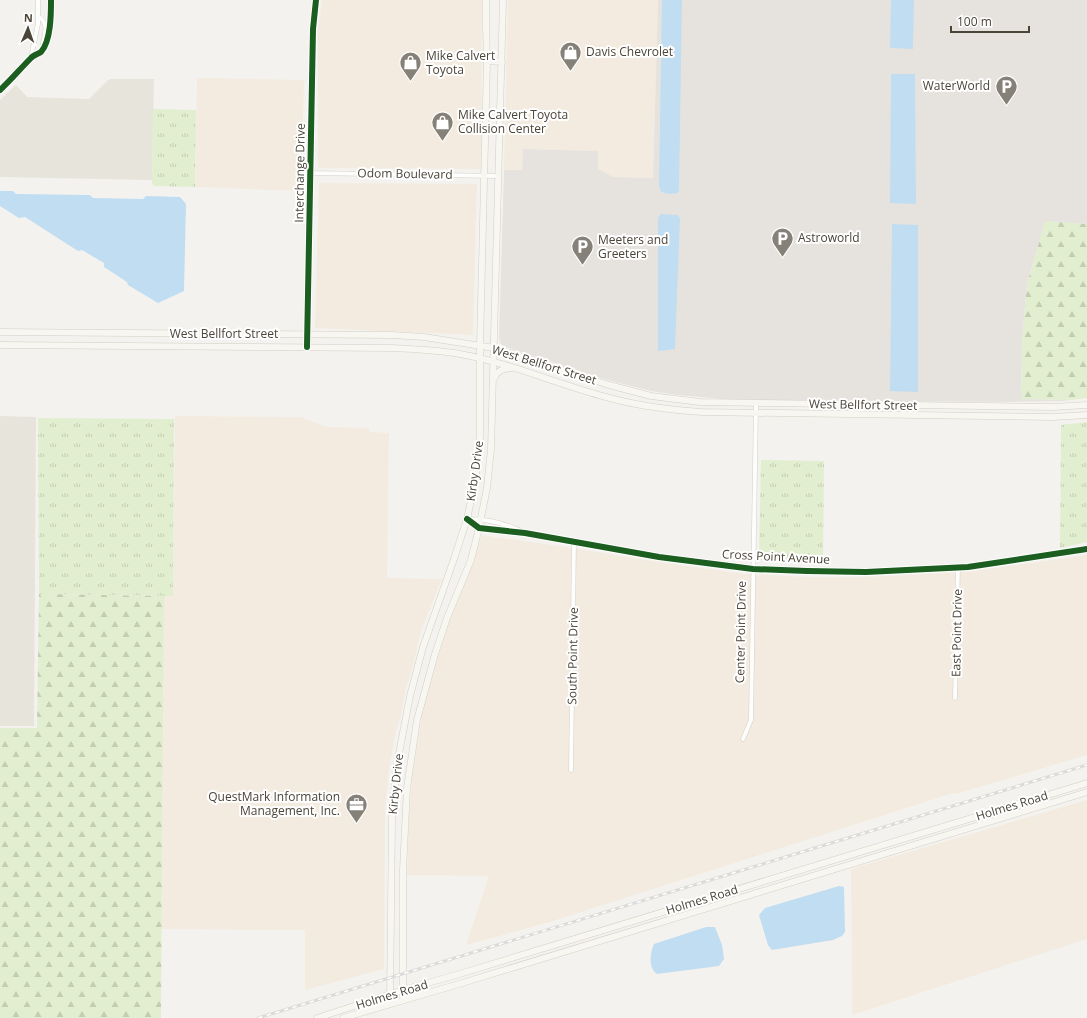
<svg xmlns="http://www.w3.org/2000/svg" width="1087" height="1018" font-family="'Open Sans',sans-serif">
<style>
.residential{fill:#e7e4dc}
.commercial{fill:#f3ebdf}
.grass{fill:url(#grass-tufts)}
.forest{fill:url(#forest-firs)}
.parking{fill:#e6e3df}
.water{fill:#c0ddf1}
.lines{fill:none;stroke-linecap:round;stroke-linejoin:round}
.street-casing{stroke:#d2d0cb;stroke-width:5}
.secondary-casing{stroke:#d3cfc5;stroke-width:7}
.street{stroke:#fdfdfc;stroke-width:4}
.secondary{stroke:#f7f6f1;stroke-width:6}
.rail-casing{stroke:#dbdbda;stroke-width:3}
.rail{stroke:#fff;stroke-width:1.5;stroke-dasharray:4.5;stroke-linecap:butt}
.cycleway-casing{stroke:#fff;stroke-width:8}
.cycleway{stroke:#1b5e20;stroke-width:6}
.labels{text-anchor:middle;stroke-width:4;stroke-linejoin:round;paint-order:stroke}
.poi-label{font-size:12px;fill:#4b4439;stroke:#fff;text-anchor:start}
.street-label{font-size:12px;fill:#4b4439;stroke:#fff}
</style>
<defs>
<pattern id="grass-tufts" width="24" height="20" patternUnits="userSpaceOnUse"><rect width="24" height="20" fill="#e1eecf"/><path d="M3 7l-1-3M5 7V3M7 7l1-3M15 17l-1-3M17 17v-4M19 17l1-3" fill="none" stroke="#c3cdb2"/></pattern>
<pattern id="forest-firs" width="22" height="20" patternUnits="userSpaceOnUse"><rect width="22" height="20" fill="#e1eecf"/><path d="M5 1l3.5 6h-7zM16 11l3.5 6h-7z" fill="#c3cdb2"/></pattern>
</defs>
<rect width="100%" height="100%" fill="#f4f2ee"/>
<path class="residential" d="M111,79H154L152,180L0,177V100L16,85L27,97L89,99L108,80Z
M0,416L36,417L34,726H0Z"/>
<path class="commercial" d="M322,0H482L481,169L318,168V32Z
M508,0H658L653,178L613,177L598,169V151L523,149L522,170H504Z
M197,78L304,80L301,191L195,187Z
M319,183L477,184L473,335L315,328Z
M175,416L301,417L327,427L369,428V432L389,433L387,578L442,579L421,631L413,666L405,691L402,711L395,735L389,770L385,811L384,969L305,990V930L162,929L164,596H173Z
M482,535L566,547L651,561L744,574L809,577H865L968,572L1087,555V755L956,794L953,793L550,922L466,945L489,876L407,875L409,815L413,771L422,714L446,630Z
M1087,800V939L852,1015L851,869Z"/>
<path class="grass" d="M153,109L196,110L195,187L154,186L152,183Z
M38,418L174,419L173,596L39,594Z
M1087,422V542L1060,548L1061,425Z
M761,460L824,461L823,562L759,560Z"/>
<path class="forest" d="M1045,221L1087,224V398L1070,400L1021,399L1022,339L1027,284Z
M39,594L164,596L161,1018H0V728H37Z"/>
<path class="parking" d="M658,0H1087V224L1045,221L1027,284L1022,339L1021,399L1070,400L1062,401L1009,402L734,400L678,395L651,391L607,380L503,346L500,343L499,337L504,170H522L523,149L598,151V169L613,177L653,178Z"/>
<path class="water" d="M662,0H682L679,189L678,193L670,194L661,192L659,186Z
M891,0H914L913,49L890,48Z
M891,74H915L916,204L890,203Z
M0,191H13L16,194L90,195L93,198L143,199L146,196L180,197L186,204L184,291L158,303L128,285L127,282L104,267V263L82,250L78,251L25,217L19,218L0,206Z
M661,214L677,215L680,218L675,349L658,351V218Z
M892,224L918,225V392L890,391Z
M839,886L844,887L845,932L842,936L833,940L772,950L768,945L759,915L765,908Z
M706,927H715L722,945L724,959L719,966L657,974C648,968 650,953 654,944Z"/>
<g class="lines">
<defs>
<path id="street" d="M38,17C49,21 45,34 43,43
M31,57L38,24V0
M0,90C11,80 20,69 31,58C33,55 38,54 41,52C51,41 51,14 51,0
M311,173L499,176
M307,347L313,29L316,0
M467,519L479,528L525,533L659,557L753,569L807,571L866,572L968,567L1087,549
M468,519C486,519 504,523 521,531
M955,698L958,567
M743,739L751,720L756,404
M571,770L574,542"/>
<path id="secondary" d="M487,61L502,62
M0,332L392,335L424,337L494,348L609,385L651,396L700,402L1053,407L1087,405
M0,345L390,348C413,349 437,350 460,354C510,363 557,384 606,397C638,406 670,410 702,412L1053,417L1087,415
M494,379C497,370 503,369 512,368
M403,1000V870L407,788L417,720L435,654L447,618L471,560L479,528L487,488L491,449L503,0
M390,1003L392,818L397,764L410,696L423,647L454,559L467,519L476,477L480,438V345L487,61L486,26V0
M317,1018L403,990L456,975L1087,783
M343,1018L459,984L1087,792"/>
</defs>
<use href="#street" class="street-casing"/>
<use href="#secondary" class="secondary-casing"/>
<use href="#street" class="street"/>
<use href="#secondary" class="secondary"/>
<defs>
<path id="rail" d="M258,1018L1087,765"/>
</defs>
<use href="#rail" class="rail-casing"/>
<use href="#rail" class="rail"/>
<defs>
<path id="cycleway" d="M0,90C11,80 20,69 31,58C33,55 38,54 41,52C51,41 51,14 51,0
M307,347L313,29L316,0
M467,519L479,528L525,533L659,557L753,569L807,571L866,572L968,567L1087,549"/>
</defs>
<use href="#cycleway" class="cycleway-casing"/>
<use href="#cycleway" class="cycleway"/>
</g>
<defs>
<symbol id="shop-pin" viewBox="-11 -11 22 30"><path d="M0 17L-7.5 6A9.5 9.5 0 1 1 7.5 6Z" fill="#868178" stroke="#fff"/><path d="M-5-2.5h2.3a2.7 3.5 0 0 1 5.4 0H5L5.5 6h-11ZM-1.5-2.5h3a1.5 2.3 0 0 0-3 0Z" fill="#fff"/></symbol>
<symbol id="parking-pin" viewBox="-11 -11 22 30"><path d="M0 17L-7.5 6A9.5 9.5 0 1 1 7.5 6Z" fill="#868178" stroke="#fff"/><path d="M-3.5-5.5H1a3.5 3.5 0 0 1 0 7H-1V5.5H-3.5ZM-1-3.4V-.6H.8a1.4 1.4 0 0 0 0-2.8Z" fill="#fff"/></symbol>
<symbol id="office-pin" viewBox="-11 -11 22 30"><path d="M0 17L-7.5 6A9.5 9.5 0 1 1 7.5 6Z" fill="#868178" stroke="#fff"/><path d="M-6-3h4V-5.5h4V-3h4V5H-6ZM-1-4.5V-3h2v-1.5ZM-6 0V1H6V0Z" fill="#fff"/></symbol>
</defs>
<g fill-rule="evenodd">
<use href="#shop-pin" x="558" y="40" width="25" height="34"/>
<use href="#shop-pin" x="398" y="50" width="25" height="34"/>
<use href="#parking-pin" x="994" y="74" width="25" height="34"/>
<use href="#shop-pin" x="430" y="110" width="25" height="34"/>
<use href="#parking-pin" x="770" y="226" width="25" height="34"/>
<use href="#parking-pin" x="570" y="234" width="25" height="34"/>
<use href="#office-pin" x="344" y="792" width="25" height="34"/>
</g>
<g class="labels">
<g class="poi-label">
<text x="586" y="56">Davis Chevrolet</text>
<text x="426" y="60">Mike Calvert<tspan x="426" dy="14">Toyota</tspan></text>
<text x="990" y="90" text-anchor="end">WaterWorld</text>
<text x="458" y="119">Mike Calvert Toyota<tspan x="458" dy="14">Collision Center</tspan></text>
<text x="798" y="242">Astroworld</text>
<text x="598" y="244">Meeters and<tspan x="598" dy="14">Greeters</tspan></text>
<text x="340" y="801" text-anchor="end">QuestMark Information<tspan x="340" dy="14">Management, Inc.</tspan></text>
</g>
<g class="street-label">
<text transform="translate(300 173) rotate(-89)" y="4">Interchange Drive</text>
<text transform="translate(405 174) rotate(1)" y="4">Odom Boulevard</text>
<text x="224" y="338">West Bellfort Street</text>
<text transform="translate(544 365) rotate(17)" y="4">West Bellfort Street</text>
<text transform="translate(863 405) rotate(1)" y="4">West Bellfort Street</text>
<text transform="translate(475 471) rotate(-82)" y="4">Kirby Drive</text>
<text transform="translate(776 557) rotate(3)" y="4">Cross Point Avenue</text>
<text transform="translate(741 632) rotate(-89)" y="4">Center Point Drive</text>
<text transform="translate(957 633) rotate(-89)" y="4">East Point Drive</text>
<text transform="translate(573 656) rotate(-89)" y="4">South Point Drive</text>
<text transform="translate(396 784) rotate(-84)" y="4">Kirby Drive</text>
<text transform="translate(1012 806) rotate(-17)" y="4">Holmes Road</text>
<text transform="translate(702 900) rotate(-17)" y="4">Holmes Road</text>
<text transform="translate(392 995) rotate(-17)" y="4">Holmes Road</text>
</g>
</g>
<g transform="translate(28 28) rotate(2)" stroke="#ffffff" stroke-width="3" paint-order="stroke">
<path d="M0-3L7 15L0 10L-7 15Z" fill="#4b4439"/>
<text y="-6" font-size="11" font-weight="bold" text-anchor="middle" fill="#4b4439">N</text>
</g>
<path d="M951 26v6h78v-6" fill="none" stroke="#4b4439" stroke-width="2"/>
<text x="957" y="26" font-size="12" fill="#4b4439" stroke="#ffffff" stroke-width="3" paint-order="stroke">100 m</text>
</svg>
